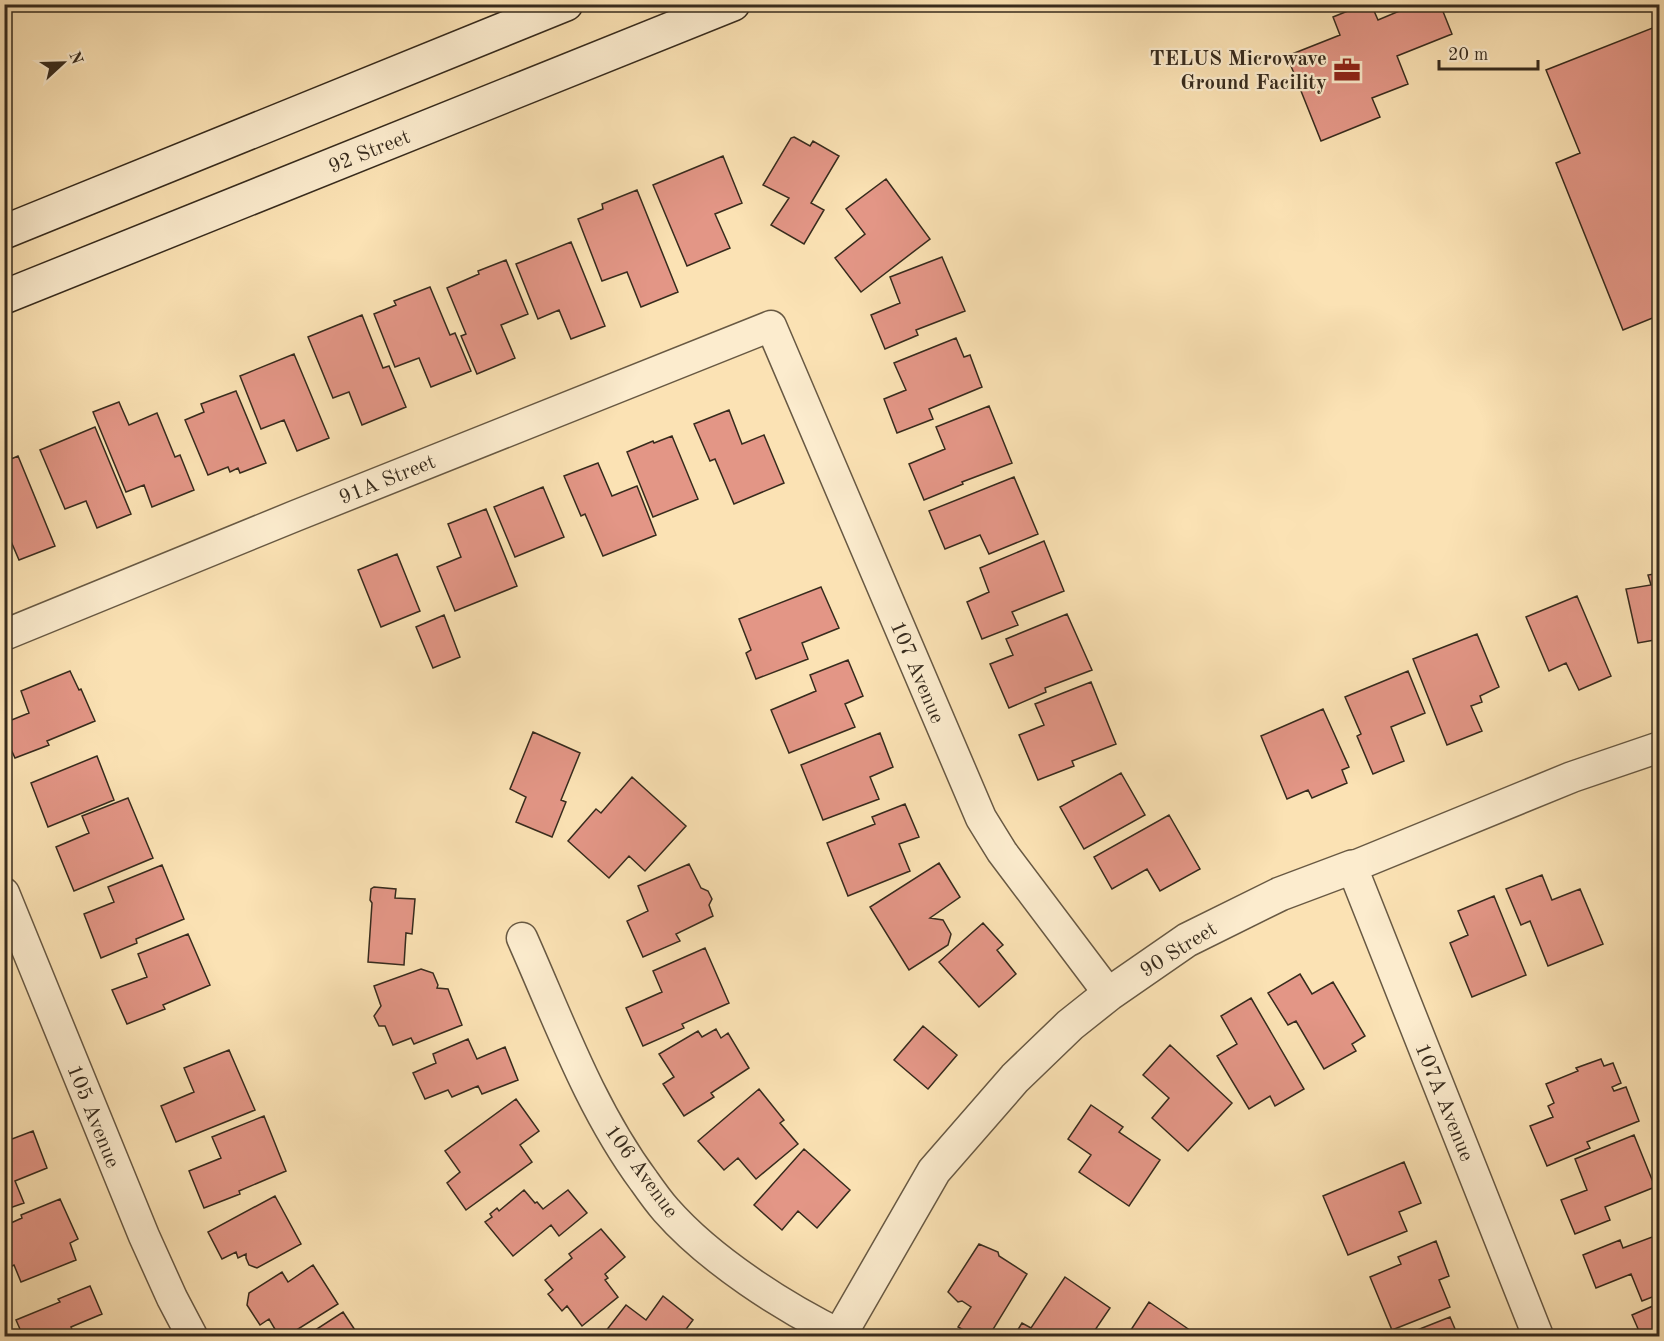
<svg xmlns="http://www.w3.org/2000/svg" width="1664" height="1341" font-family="'Old Standard TT',serif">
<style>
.building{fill:#e39686;stroke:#372b1d;stroke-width:1.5}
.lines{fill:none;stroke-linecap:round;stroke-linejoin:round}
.minor-casing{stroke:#685943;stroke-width:33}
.tertiary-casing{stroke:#685943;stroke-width:36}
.secondary-casing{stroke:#372b1d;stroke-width:36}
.minor{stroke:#fcecce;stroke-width:30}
.tertiary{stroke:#fcecce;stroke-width:33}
.secondary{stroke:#fcecce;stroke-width:33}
.labels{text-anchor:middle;stroke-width:4.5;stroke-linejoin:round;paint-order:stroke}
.poi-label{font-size:21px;font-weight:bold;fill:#372b1d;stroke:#fcecce;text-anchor:end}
.street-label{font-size:21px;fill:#372b1d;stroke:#fcecce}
</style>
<rect width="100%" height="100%" fill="#fbe2b4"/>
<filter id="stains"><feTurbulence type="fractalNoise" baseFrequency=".00333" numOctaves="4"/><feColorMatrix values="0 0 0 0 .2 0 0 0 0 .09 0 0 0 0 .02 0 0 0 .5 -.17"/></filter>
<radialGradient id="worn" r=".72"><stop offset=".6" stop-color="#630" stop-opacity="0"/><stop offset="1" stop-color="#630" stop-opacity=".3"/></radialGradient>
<path class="building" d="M1365,4H1371L1378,20L1416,4H1440L1452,34L1397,56L1408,84L1372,98L1380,117L1321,141L1287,56L1340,35L1333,17Z
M1660,25V315L1623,330L1556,163L1580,153L1546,70Z
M794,137L810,146L813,141L839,156L811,203L824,210L804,244L771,225L789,198L763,185L791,138Z
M723,156L742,203L715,214L730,248L687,266L653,185Z
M886,179L930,239L861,292L835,258L865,234L846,209Z
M637,190L678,292L641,307L627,272L602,281L578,219L603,209L602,204Z
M571,242L605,326L571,339L559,310L538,319L516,264Z
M942,257L965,311L916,330L918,335L885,349L871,315L900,303L890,277Z
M506,260L528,314L501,325L515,358L477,374L461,336L466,334L447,288L479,274L478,271Z
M430,287L450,335L455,333L471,371L431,387L419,358L395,367L374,314L396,305L394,301Z
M362,315L383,368L389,366L406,407L362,425L349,392L333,398L308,337Z
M956,338L964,357L970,355L982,387L929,409L933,419L897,433L884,399L906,390L894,363Z
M294,354L329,438L297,451L284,420L261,429L240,376Z
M236,391L266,463L240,473L238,468L230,472L228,467L208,475L185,420L204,412L201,404Z
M119,402L129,425L157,413L175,457L180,455L194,490L152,507L144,485L126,492L93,412Z
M989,406L1012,463L962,482L963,484L924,500L909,464L945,449L936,427Z
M729,410L742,444L764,435L784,483L734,504L715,459L710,461L694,424Z
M95,427L131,514L97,528L86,501L65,509L40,450Z
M672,436L698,499L653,517L627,452L653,441L654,443Z
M18,456L55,546L19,560L4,525V462Z
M598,463L612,496L637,486L656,535L603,556L585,514L581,516L564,476Z
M1014,477L1038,534L989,554L980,535L945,549L929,511Z
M543,487L564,537L515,557L494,507Z
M486,509L517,586L455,611L437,567L461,557L448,524Z
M1044,541L1064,591L1012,612L1018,625L982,639L967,602L989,592L980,568Z
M397,554L420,611L381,627L358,570Z
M1660,573V639L1638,643L1626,589L1651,585L1648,575Z
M821,587L839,628L802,643L808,659L756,679L746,653L751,650L739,619Z
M1577,596L1611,676L1579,690L1566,663L1549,671L1526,617Z
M1067,614L1092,670L1045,688L1046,692L1009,708L990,664L1013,655L1006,639Z
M444,615L460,657L433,668L416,627Z
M1477,634L1499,687L1480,696L1482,702L1471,706L1482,731L1447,745L1413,659Z
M848,660L863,696L845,704L855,727L789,753L771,710L816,691L810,675Z
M70,671L79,690L81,689L95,721L47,741L49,745L15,758L4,734V723L29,713L21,691Z
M1408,671L1425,713L1391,727L1404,761L1373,774L1357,736L1361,734L1345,697Z
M1091,682L1116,744L1072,761L1074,766L1038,780L1019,735L1044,725L1035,704Z
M1323,709L1349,767L1342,770L1347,783L1312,798L1308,790L1287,799L1261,736Z
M533,732L580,753L561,800L566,802L552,837L516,822L526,797L510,789Z
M880,733L893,767L870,777L879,799L823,820L801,765Z
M97,756L114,800L48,827L31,783Z
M1121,773L1145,815L1084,849L1060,807Z
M632,777L686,826L645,871L629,856L609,878L568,841L596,809L601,813Z
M128,798L153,858L74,891L56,847L89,833L82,816Z
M905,804L919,837L899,844L910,871L848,896L827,843L875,824L872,817Z
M1169,815L1200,869L1160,891L1147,869L1112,889L1094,857Z
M939,863L960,897L930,918L943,920L951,934L948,945L909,970L870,907Z
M689,864L701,888L708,891L712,899L709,905L713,916L676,934L680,941L643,957L627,921L648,911L638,886Z
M162,865L184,919L136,939L137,943L101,958L84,914L114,902L108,887Z
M1660,868V900L1653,869Z
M1542,875L1552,900L1580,889L1603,944L1548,966L1530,921L1521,925L1506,889Z
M374,887L396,889L395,898L415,899L412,934L406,933L404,965L368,962L372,903L370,900L371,889Z
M1494,896L1526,975L1472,997L1450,943L1468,935L1458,911Z
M983,923L1003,945L997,950L1016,974L979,1007L939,962Z
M188,934L210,985L163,1005L165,1009L127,1024L112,990L147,977L138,954Z
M705,948L729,1003L682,1024L684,1028L643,1046L626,1008L662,992L653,971Z
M421,969L433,973L438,985L437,988L448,989L462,1025L414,1044L411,1038L393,1045L385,1026H379L374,1016L381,1006L374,986Z
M1300,974L1312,994L1333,982L1365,1036L1352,1044L1356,1051L1324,1069L1296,1021L1288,1025L1268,993Z
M1251,998L1304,1089L1275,1106L1270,1096L1249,1109L1217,1056L1237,1044L1221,1016Z
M923,1026L957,1055L928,1089L894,1060Z
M716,1029L721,1038L728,1033L749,1068L711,1093L714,1097L684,1116L663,1084L674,1077L659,1054L698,1031L702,1037Z
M468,1039L477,1059L505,1047L518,1080L482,1094L478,1086L452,1097L448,1090L425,1099L413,1073L436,1063L433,1054Z
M1170,1045L1232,1103L1188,1151L1152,1118L1169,1098L1143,1075Z
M229,1050L255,1110L176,1142L161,1106L194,1092L184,1068Z
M1601,1059L1604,1066L1613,1063L1621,1083L1612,1087L1614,1091L1626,1087L1639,1121L1587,1142L1590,1148L1547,1166L1530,1126L1553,1117L1548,1106L1554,1103L1546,1084L1578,1071L1576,1068Z
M759,1089L784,1120L780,1123L798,1144L756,1179L738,1158L724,1170L698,1141Z
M516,1099L539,1131L520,1145L532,1162L466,1210L447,1183L460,1172L445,1151Z
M1091,1105L1123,1127L1119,1132L1160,1160L1129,1206L1079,1172L1091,1155L1068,1139Z
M264,1116L286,1171L239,1191L240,1194L204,1208L189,1171L221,1158L212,1137Z
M33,1131L47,1168L15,1181L24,1203L4,1210V1142Z
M1634,1135L1655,1187L1605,1207L1610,1220L1575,1234L1561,1200L1587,1190L1575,1159Z
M804,1149L850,1190L817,1228L798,1211L782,1230L754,1205Z
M1404,1162L1421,1203L1399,1212L1407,1231L1348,1255L1323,1196Z
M524,1190L535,1203L537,1202L543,1209L568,1190L587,1213L559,1236L551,1225L513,1256L485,1222L492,1217L490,1214L497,1208L499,1211Z
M275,1196L301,1244L257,1268L249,1265L246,1258V1254L238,1258L236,1252L222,1259L208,1232Z
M60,1199L78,1239L70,1243L76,1260L21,1282L14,1265L6,1269L4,1265V1226L22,1218L21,1215Z
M601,1229L625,1257L605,1274L608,1278L605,1280L618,1297L582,1326L567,1306L562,1311L548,1294L553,1290L545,1280L572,1258L569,1254Z
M1660,1234V1294L1642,1301L1631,1274L1596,1288L1583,1255L1620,1240L1623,1248Z
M1436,1241L1449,1276L1439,1280L1450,1307L1392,1330L1370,1277L1401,1264L1398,1257Z
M979,1244L998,1252L999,1256L1027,1274L989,1336H974L958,1327L971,1307L962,1301L958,1302L948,1292Z
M313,1265L338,1304L287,1336H279L269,1319L260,1325L247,1305L249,1293L282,1272L288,1282Z
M1065,1277L1110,1308L1091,1336H1014L1022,1323L1031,1328Z
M90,1286L102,1314L71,1327L73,1332L78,1331L80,1336H23L16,1320L60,1302L58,1299Z
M663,1296L693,1320L681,1336H602L626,1305L646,1320Z
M1149,1302L1197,1335L1196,1336H1127Z
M1660,1303V1336H1626L1639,1331L1632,1315Z
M343,1312L359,1336H306Z
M1450,1317L1458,1336H1402Z"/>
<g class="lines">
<defs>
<path id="minor" d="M4,635L295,516L771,326L981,818L1002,852L1109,994
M4,893L144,1236L172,1298L192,1336
M522,938C559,1021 590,1108 644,1181C651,1191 658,1201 666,1210C710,1260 783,1307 843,1336
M1538,1336L1352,867L1572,777L1660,747"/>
<path id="tertiary" d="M839,1336L934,1171L1015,1078L1070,1025L1109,994L1187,940L1280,894L1352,867"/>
<path id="secondary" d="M4,232L566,4
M4,297L733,4"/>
</defs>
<use href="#minor" class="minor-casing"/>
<use href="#tertiary" class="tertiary-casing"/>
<use href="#secondary" class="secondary-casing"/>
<use href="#minor" class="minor"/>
<use href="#tertiary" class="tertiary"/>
<use href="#secondary" class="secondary"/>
</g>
<defs>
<symbol id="office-bare" viewBox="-9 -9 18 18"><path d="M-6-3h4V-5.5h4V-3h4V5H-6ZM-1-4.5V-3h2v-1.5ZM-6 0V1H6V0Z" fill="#8f2418" stroke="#fcecce" stroke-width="2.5" paint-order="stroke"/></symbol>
</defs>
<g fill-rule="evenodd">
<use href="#office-bare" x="1328" y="51" width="38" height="38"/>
</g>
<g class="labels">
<g class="poi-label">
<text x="1327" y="65">TELUS Microwave<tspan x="1327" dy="24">Ground Facility</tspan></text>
</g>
<g class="street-label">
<text transform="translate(369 151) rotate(-22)" y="7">92 Street</text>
<text transform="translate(387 479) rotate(-22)" y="7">91A Street</text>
<text transform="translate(918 672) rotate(67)" y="7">107 Avenue</text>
<text transform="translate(1178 949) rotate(-32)" y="7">90 Street</text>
<text transform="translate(1445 1102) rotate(68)" y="7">107A Avenue</text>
<text transform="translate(94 1116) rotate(68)" y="7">105 Avenue</text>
<text transform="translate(642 1171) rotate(54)" y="7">106 Avenue</text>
</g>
</g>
<rect width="1664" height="1341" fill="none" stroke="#fbe2b4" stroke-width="24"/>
<rect x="6" y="6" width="1652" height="1329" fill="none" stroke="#372b1d" stroke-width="3"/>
<rect x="12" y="12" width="1640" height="1317" fill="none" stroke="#372b1d" stroke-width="1.5"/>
<g transform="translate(63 63) rotate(68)" stroke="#fcecce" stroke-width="4.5" paint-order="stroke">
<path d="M0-4.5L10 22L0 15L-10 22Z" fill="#372b1d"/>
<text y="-9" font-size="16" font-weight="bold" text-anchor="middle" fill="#372b1d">N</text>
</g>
<path d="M1439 60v9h99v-9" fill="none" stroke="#372b1d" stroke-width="3"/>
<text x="1448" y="60" font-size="18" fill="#372b1d" stroke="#fcecce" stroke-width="4.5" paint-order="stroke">20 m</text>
<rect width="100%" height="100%" filter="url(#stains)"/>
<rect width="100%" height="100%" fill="url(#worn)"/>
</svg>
